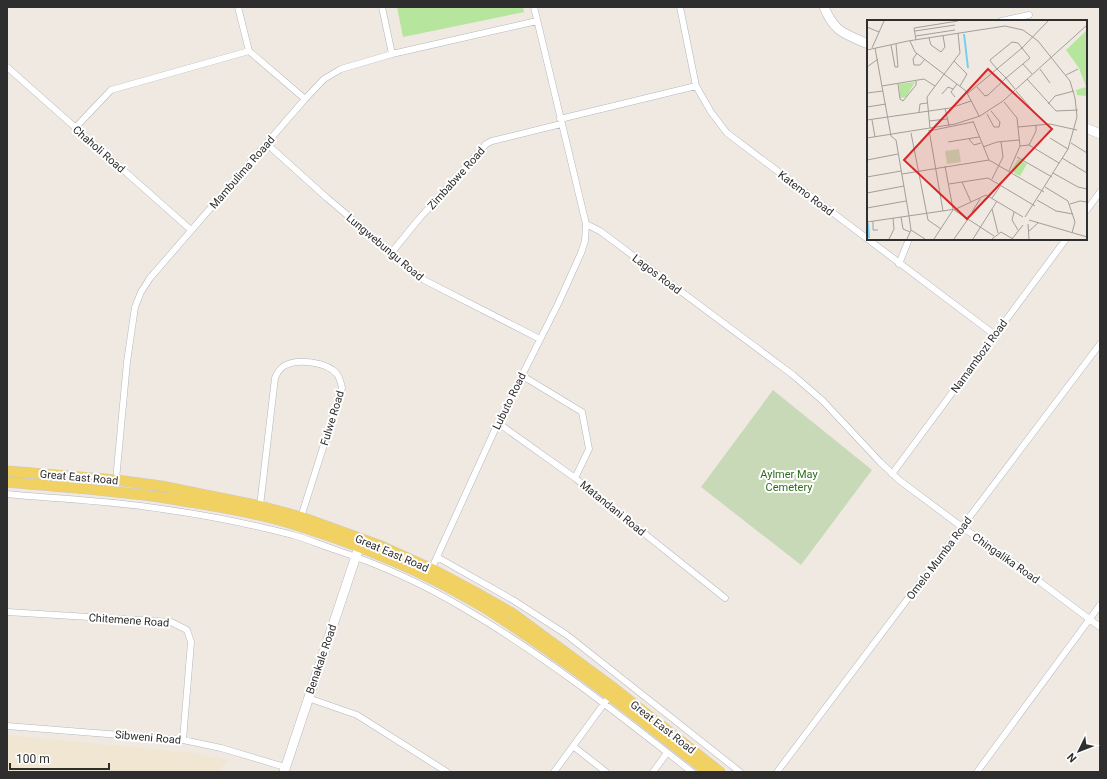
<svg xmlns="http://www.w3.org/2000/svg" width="1107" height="779" font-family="Roboto,sans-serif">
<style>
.education{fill:#f0e6d1}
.green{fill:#b6e59e}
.cemetery{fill:#c8d9b8}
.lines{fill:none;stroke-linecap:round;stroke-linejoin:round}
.street-casing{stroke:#b4b7c1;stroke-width:7}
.secondary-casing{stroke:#b4b7c1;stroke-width:10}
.primary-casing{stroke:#c9c9c9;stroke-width:11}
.street{stroke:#fff;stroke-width:6}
.secondary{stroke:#fff;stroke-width:9}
.primary{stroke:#f2d163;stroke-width:10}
.labels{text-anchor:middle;stroke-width:4;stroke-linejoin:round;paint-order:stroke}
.street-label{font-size:11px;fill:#2e2e2e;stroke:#fff}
.park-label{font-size:11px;fill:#2c6e1b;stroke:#fff}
.inset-river{fill:none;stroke:#75cff0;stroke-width:2}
.inset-road{fill:none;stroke:#a29e99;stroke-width:1}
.view{fill:#d62828;fill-opacity:0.15;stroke:#d62828;stroke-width:2}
.inset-edge{fill:none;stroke:#2e2e2e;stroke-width:2}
</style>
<rect width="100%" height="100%" fill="#efe9e1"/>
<path class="education" d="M7,735L192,753L227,760L218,772H7Z"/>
<path class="green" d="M397,7H523L524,12L403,37Z"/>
<path class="cemetery" d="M773,390L872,470L801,565L701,487Z"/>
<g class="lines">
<defs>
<path id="street" d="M238,7L249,51L305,99
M382,7L392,54
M534,7L586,224L600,231L793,375L823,401L880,462L899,480L962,527L1028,573L1100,627
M680,7L696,86L711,112L727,133L995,335
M1001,21L1029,15
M7,67L191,230
M560,119L696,86
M75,128L111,90L249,51
M267,144L327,198L424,280L540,339
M1086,211L1100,192
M392,252L418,220L486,144L492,141L561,124
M899,264L909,239
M521,375L582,412L589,449L575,478
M498,423L575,478L725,598
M892,474L1066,239
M116,480L127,362L135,307L141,292L150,278L305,99L324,79L341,69L392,54L537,21
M7,494C59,499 111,501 162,509C206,515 250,524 293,535C307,539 321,545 336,550C378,564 421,583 460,606C543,654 617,713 692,772
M260,506L275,378C277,373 279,369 284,366C297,358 327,362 337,374C340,378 341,383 342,388L301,517
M437,557L513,600L567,635L740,772
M431,570L498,423L558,304L581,253L585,241L586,224
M7,612L171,622L187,630L191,642L183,740
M308,698L357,715L447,772
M7,726L183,740L221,748L285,767
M573,746L606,772
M554,772L606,701
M653,772L667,753
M777,772L1100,344
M977,772L1100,605"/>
<path id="secondary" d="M824,7C835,33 844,33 868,44
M1086,128L1100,134
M284,772L359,547"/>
<path id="primary" d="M7,471L116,480L161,486L260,506L301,517L381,546L432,569L475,592L512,613L615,689L720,772
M7,482C60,487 114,490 166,498C209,505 254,512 296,525C356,544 417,568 471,600C500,616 526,635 553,654C606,691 656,732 708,772"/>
</defs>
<use href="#street" class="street-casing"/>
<use href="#secondary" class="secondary-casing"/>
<use href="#primary" class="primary-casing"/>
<use href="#street" class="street"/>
<use href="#secondary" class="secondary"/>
<use href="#primary" class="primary"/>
</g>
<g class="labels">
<g class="street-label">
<text transform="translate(99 149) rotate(41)" y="4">Chaholi Road</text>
<text transform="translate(242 172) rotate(-49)" y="4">Mambulima Roaad</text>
<text transform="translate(456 178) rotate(-48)" y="4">Zimbabwe Road</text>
<text transform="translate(806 193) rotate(37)" y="4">Katemo Road</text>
<text transform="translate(385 247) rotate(40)" y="4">Lungwebungu Road</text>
<text transform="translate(657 274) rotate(37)" y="4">Lagos Road</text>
<text transform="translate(979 356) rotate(-54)" y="4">Namambozi Road</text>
<text transform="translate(509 401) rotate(-64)" y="4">Lubuto Road</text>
<text transform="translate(332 418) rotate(-73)" y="4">Fulwe Road</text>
<text transform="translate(79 477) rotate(5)" y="4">Great East Road</text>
<text transform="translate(613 508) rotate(39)" y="4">Matandani Road</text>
<text transform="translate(392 553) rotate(23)" y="4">Great East Road</text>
<text transform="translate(939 558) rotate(-53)" y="4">Omelo Mumba Road</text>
<text transform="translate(1006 558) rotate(35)" y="4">Chingalika Road</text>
<text transform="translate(129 620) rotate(4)" y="4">Chitemene Road</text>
<text transform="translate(321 659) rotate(-71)" y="4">Benakale Road</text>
<text transform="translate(663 727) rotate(38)" y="4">Great East Road</text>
<text transform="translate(148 737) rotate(5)" y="4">Sibweni Road</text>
</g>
<g class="park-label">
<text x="789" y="478">Aylmer May<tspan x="789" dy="13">Cemetery</tspan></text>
</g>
</g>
<g transform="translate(867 20)">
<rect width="220" height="220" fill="#efe9e1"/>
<path d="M220,10V76L210,75L209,70L219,67L212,48L199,30ZM48,62L39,77L33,78L32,64ZM151,139L160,144L153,156L144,151Z" fill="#b6e59e"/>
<path d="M92,129L94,142L80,144L78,131Z" fill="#c8d9b8"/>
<path class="inset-river" d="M97,14L101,48M1,203L2,218"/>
<path class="inset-road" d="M0,7L12,12M48,11L88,5M49,16L88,10M62,18L64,25L74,32L78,27L76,16M49,20L47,8L91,1M43,21L48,32L99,71L112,96M24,25L28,47H31L29,24M5,28L17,1M8,28L24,116L29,120L42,196L44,210L40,219M0,30L41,21L138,6L156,10L171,21L203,61L208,78L210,97L201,129L158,197M50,33L46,39L47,45H53L58,39M87,41L100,54L93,66M156,44L165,54M0,47L11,39M173,49L183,63M199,55L211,49M160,59L189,91L211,90M31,64L33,79L36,81L49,65V61M15,66L57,59L68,66M110,67L118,76L121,75L139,58L163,38L151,23L145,22L123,40L124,42L130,49L139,58L148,69M149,71L168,93M0,73L16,71M75,74L81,67L86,69M100,74L155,28L181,1M88,77L84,72L90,64M137,82L150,98L153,126L142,151M181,84L188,76L207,71M0,87L19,84M78,88L82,106M52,92L53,84L60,83M120,94L127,107H132L133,102L124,91M0,100L83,88L104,81M5,100L8,117M62,101L80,99M106,101L122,140M151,107L183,104L210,110M63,108L60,77L93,33L91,13M62,110L76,191M62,111L106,102M44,113L61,200L74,209M0,118L88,104L113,96L136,81L220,5M183,118L201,129M102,119L107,125L114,123M81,122L112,117M204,123L220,133M162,125L169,111V105M153,126L162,125L192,143M116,127L130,122L152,120M150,137L185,157M195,138L220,153M0,140L31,134M132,145L136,137L134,122M78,146L86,189M186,153L211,167L220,169M35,154L122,140L177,172M0,157L34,151M125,159L132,145M95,162L104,182M82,164L121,158L168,186M178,167L201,181L208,202L205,213M0,173L37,166M125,178L134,165M170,180L189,191L206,194M203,184L213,181L220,182M0,188L39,181M125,189L131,213M87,190L127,216M105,192L113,179M147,192L145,200L151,210M34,197L36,209L43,212M162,200L220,217M6,201V210H11M0,202L89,189L119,175L156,197M161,204L162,219M44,210L58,219M161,212L171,203M22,219L27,209L26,198M67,219L86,190M87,219L101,199M106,219L130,181M125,219L134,212L146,219M145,219L156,205"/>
<path class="view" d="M121,49L185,109L100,199L37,140Z"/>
<rect width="220" height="220" class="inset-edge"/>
</g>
<rect width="1107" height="779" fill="none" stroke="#2e2e2e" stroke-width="16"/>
<g transform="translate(1079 751) rotate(227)" stroke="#ffffff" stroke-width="3" paint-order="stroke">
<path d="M0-3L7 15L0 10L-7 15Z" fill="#2e2e2e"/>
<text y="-6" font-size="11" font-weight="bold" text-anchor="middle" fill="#2e2e2e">N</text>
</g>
<path d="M10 763v6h99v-6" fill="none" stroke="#2e2e2e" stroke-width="2"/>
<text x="16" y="763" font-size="12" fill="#2e2e2e" stroke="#ffffff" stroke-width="3" paint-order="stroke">100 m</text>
</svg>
